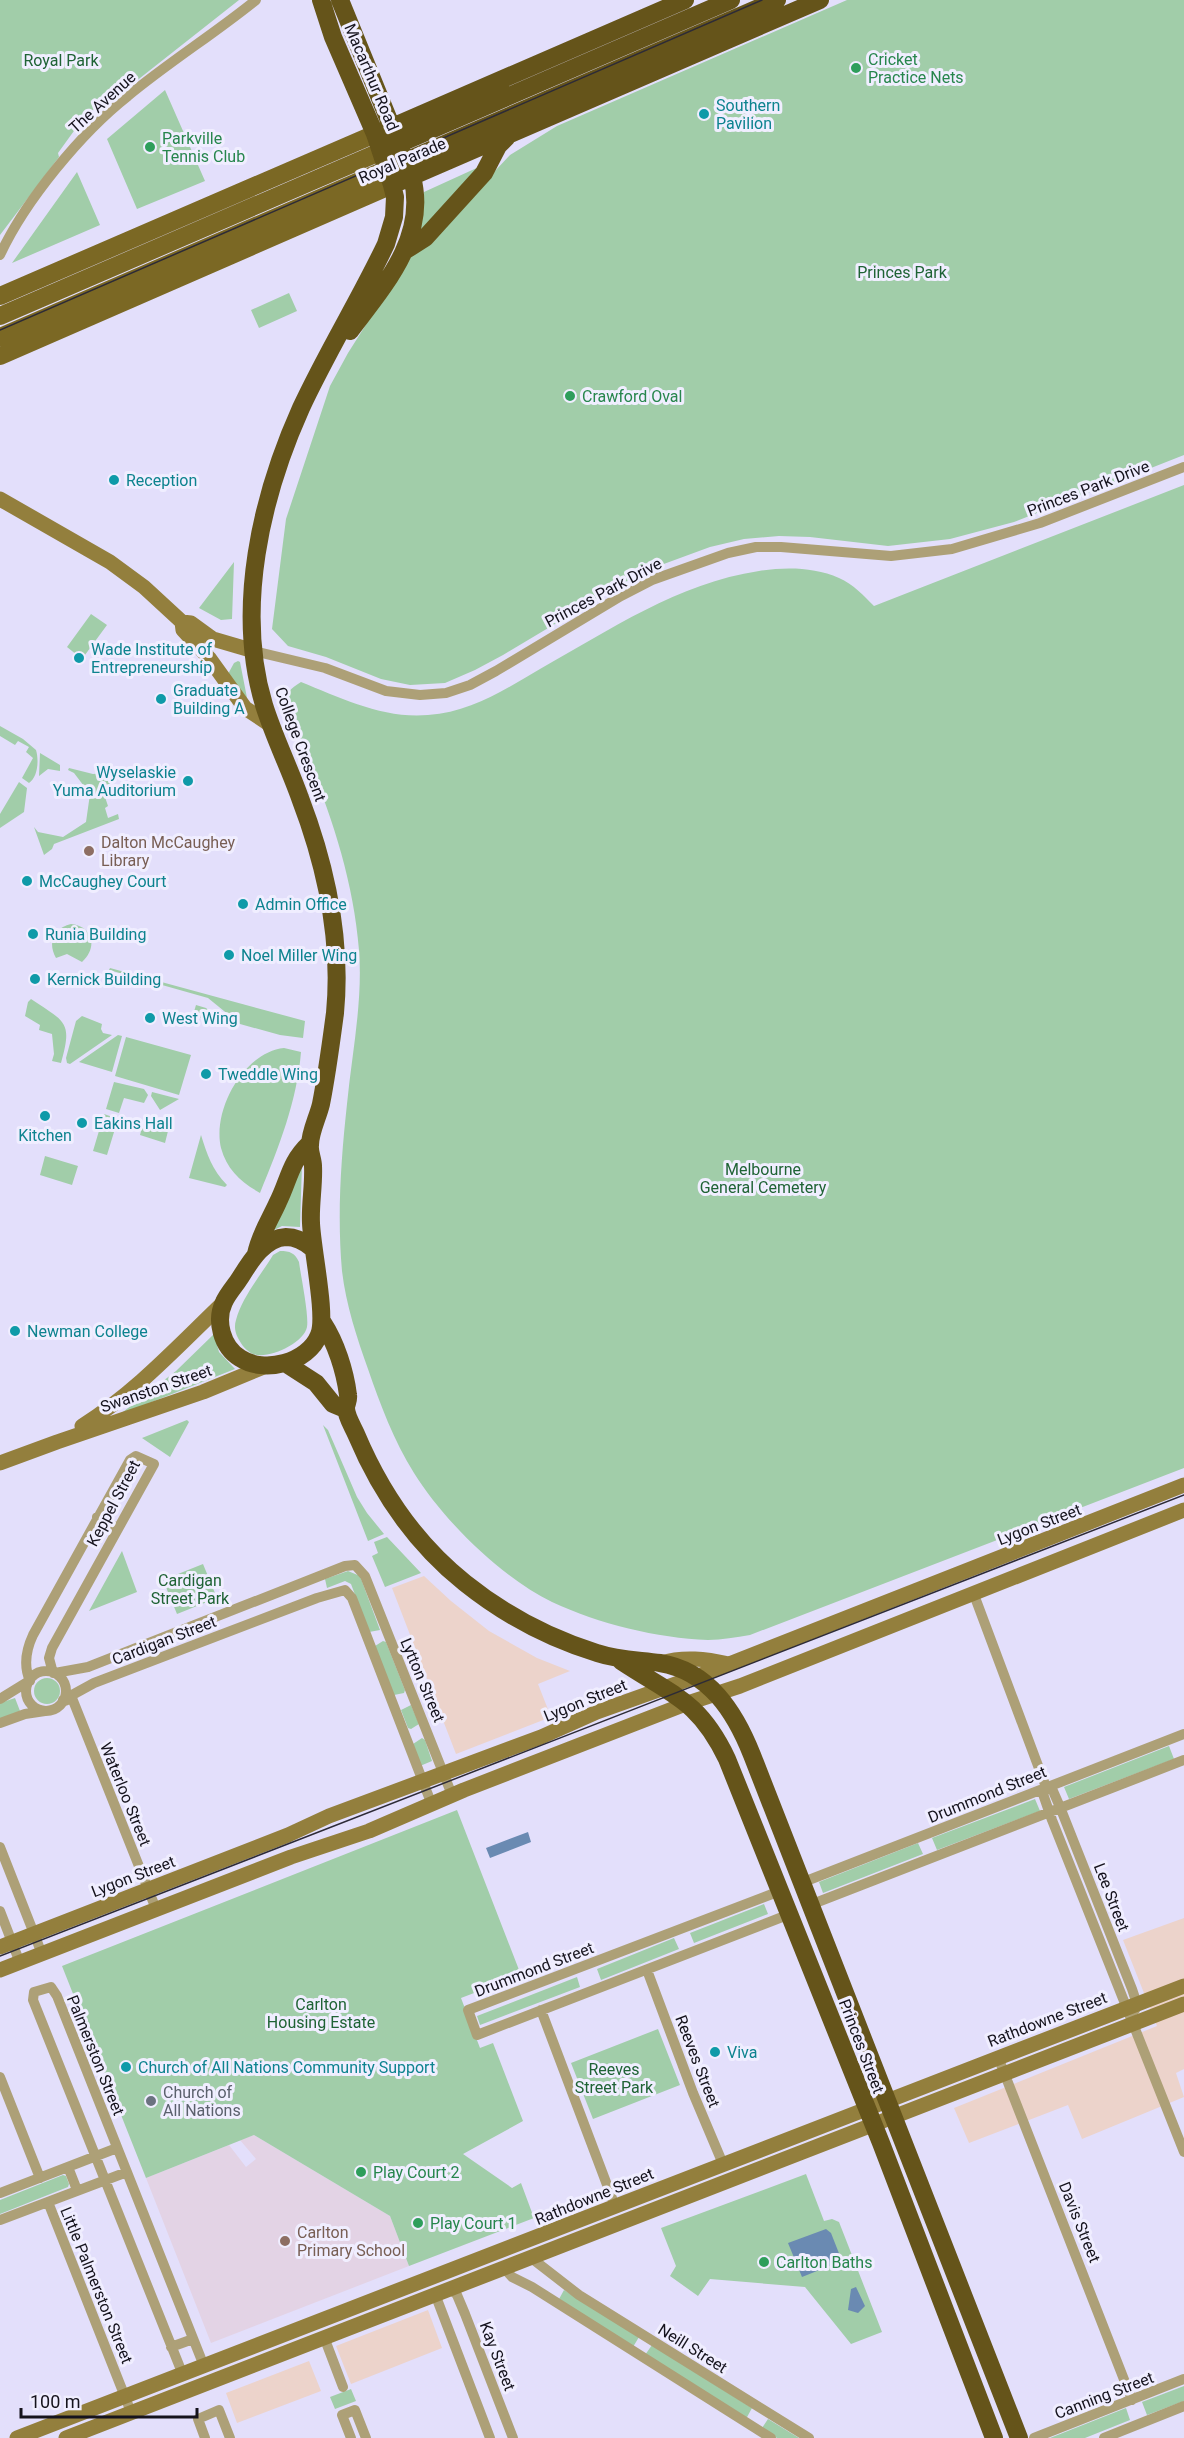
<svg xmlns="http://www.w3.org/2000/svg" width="1184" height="2438" font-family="Roboto,sans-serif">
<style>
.commercial{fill:#ecd3cb}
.education{fill:#e3d3e5}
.green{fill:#a1cda9}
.water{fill:#6a8ab2}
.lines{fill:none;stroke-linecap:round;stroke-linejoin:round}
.street{stroke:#ada077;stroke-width:10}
.secondary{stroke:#937f3d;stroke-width:15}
.primary{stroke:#7b6824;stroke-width:18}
.highway{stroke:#65541a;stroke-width:18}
.tram{stroke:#2d2b37;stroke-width:1.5}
.leisure-dot{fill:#2e9e5b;stroke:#f0eeff;stroke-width:2}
.culture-dot{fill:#0f9aa8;stroke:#f0eeff;stroke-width:2}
.education-dot{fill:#8d6e63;stroke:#f0eeff;stroke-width:2}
.worship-dot{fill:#6b7280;stroke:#f0eeff;stroke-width:2}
.labels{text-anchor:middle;stroke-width:6;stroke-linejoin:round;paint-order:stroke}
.leisure-label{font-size:16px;fill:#27864d;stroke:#f0eeff;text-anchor:start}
.park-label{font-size:16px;fill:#1f6335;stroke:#f0eeff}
.street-label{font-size:16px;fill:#15131d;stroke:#f0eeff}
.culture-label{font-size:16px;fill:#0d838f;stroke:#f0eeff;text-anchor:start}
.education-label{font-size:16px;fill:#785e54;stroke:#f0eeff;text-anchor:start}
.worship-label{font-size:16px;fill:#5b616d;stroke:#f0eeff;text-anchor:start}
</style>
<rect width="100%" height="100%" fill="#e3dffb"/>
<path class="commercial" d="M424,1576L451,1601L489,1631L537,1658L570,1671L538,1684L551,1717L456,1754L392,1588Z
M1184,1918V2069L1176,2073L1184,2097L1082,2139L1068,2105L969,2143L954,2108L1157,2026L1123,1940Z
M428,2310L442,2348L351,2384L336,2346Z
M309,2361L321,2391L237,2423L226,2393Z"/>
<path class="education" d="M254,2135L390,2216L409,2266L211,2343L146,2178L229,2145L246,2167L256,2159L240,2140Z"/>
<path class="green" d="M0,0H239L102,108L100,105L84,117L58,153L59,157L0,235Z
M847,0H1184V455L1014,522L950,539L888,546L810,537L779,536L744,539L710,547L642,572L503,655L475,670L445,683L410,685L381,679L326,657L288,646L272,629L286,519L330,386L348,353L412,252L431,239L510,155L557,126Z
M165,90L205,181L137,209L107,139Z
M481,166L420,235L424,192Z
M77,172L100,225L12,263Z
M289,293L297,311L259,328L251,310Z
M1184,485V1468L750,1635C736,1637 722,1640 708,1640C657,1638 599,1624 552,1602C501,1577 444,1521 414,1473C394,1441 380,1404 368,1369C357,1338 346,1305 342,1271C337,1216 341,1159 347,1104C352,1053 363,1001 359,950C352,863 320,784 285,705C286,692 290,689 301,682C341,698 383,719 428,715C471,712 504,690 540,669C610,630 678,583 759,571C785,567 814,567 839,578C853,584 864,596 874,606Z
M234,562L232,619L221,620L199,608Z
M91,614L107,625L82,659L67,647Z
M238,661L240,662L248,703L228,674L234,663Z
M0,726L23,739L36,750C39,760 38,777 29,783L22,778L33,758L26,752L29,747L18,741L15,745L0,736Z
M40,753L60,765V771L48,769L39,776Z
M69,768L93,774L106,773L113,791L104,794L108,806L105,808L108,818L118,814L119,819L54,844L52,849L44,855L34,827L38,832L63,837L86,822L90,794L74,773L68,770Z
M19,782L27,788L24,812L0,828V814Z
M71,924C93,926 98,948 82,962L67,954L56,958C47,942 54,928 71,924Z
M110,968L305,1021L303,1038L280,1035L240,1024L208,998L109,970Z
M31,999C65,1022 73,1021 61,1063L52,1061L54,1054L52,1034L39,1030L40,1025L25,1016L28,1002Z
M196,1005L206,1008L221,1022V1025L193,1015Z
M82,1016L102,1024L101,1029L103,1033L112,1035L70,1064L67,1063L66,1058L76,1021Z
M118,1035L122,1036L112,1072L79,1062Z
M126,1037L191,1055L179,1095L115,1076Z
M284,1048L301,1052C297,1101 279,1147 260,1193C241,1182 227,1170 221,1148C212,1110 244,1052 284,1048Z
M114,1082L144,1089L148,1095L144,1103L124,1098L119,1113L106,1109Z
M152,1092L179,1099L160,1110L151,1096Z
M104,1114L118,1119L107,1155L93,1151Z
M143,1124L168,1131L165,1143L140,1135Z
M201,1135C207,1154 212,1170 227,1185L225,1187L189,1178Z
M45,1156L78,1166L72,1185L40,1175Z
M302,1164L300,1227L282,1226L272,1231Z
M280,1251C290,1251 295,1253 299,1262C301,1277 309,1315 307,1327C304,1343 268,1360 253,1354C246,1351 241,1344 238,1338C235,1332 234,1326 236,1320C242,1297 261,1275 273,1255Z
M214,1334L219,1352L235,1369L119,1415L176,1371Z
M187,1420L189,1422L170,1457L142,1438Z
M323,1425L328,1430L357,1497L367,1513L384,1534L368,1541Z
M387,1537L421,1573L385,1587L372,1556L378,1553L374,1542Z
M122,1551L137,1592L89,1611Z
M203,1564L217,1598L177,1614L163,1580Z
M348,1571L360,1576L380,1630L369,1632L351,1584L345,1581L327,1588L325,1579Z
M383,1641L386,1642L405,1690L404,1693L394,1695L375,1646Z
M34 1691a13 13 0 1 1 26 0a13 13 0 1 1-26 0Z
M15,1698L20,1711L0,1719V1703Z
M411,1705L419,1724L411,1729L408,1728L401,1710Z
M422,1738L425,1740L432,1761L420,1766L413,1744Z
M1169,1746L1174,1759L1069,1799L1064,1787Z
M1035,1799L1040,1811L937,1850L932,1838Z
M457,1810L521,1975L461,1998L480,2048L493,2043L523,2121L463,2154L512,2188L521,2183L534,2218L409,2266L390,2216L254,2135L146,2178L62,1966Z
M918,1843L923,1854L823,1893L819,1882Z
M764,1904L768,1914L694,1943L690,1933Z
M674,1938L679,1949L601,1980L597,1969Z
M577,1977L580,1987L480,2025L477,2016Z
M658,2029L680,2085L593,2119L571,2063Z
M806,2174L824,2221L832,2219L839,2222L882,2332L851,2344L805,2287L710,2279L698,2296L670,2276L676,2266L661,2228Z
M63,2175L66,2176L69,2184L68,2187L0,2214V2200Z
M564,2290L639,2337L633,2347L558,2301Z
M652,2345L752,2408L746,2419L645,2355Z
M1184,2386V2401L1147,2415L1142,2402Z
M351,2389L356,2401L335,2409L330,2397Z
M1126,2408L1130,2420L1085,2438H1050Z
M768,2419L799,2438H777L762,2428Z"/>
<path class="water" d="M528,1832L531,1842L490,1858L486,1848Z
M826,2229L831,2233L842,2261L802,2277L788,2243Z
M856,2287L865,2306L858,2313L848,2310L851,2289Z"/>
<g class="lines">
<path class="street" d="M0,255C25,201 81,133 128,96C169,62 214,34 256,0
M254,651L325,668L386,691L420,695L446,693L470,685L496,671L621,596L652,580L728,553L756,547H781L891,556L952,549L1040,523L1184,467
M97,1517L117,1528
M973,1592L1046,1787L1043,1794L1052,1820L1184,2152
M26 1691a20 20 0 1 1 40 0a20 20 0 1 1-40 0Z
M55,1673L88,1667L345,1566L355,1565L365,1576L452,1795
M30,1681C23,1665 26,1650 33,1635L130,1460L136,1456L154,1464L52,1648L49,1658L53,1673
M0,1699L29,1681
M63,1700L94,1683L317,1598L345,1590L352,1598L432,1805
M65,1701L72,1698L156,1909
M0,1723L25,1714L45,1711
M1046,1787L1053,1791L1060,1807L1132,1989L1137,2004L1135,2010
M0,1847L42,1954
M801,1883L1184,1734
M780,1891L468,2010L477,2035L790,1914
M810,1905L1184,1760
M0,1911L20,1963
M647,1970L693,2093L723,2164
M541,2010L615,2206
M998,2057L1132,2400
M0,2077L40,2178
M68,2167L77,2190
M0,2193L117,2148
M48,2202L131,2412
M0,2220L127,2172
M530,2257L579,2295L809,2438
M503,2267L512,2277L532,2287L771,2438
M450,2288L457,2295L465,2314L513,2438
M435,2294L490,2438
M324,2337L343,2387
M171,2347L193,2339
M183,2375L33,2000L34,1992L51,1987L57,1996L204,2366
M205,2438L198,2419L219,2410L230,2438
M351,2438L342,2415L355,2410L366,2438
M1034,2438L1184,2379
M1104,2438L1184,2406"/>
<path class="secondary" d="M0,499L110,562L144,587L182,622L191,623L213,639L254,651
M182,622L183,630L209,658L245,708L272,726
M82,1426C135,1393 178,1346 223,1303
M0,1463L57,1442L203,1392L266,1366
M661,1663C684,1656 706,1659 729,1664
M0,1947L288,1835L329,1816L541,1737L597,1712L709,1672L1184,1485
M0,1970L291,1857L369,1831L464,1790L688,1703L740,1686L1184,1510
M17,2438L1184,1986
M66,2438L1184,2004"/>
<path class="primary" d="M0,296L375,134
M0,316L382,151
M0,337L387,169
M0,356L392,185"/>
<path class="highway" d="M340,0L412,177C428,237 384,286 350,331
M383,131L685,0
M389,148L731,0
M387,169L777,0
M392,185L820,0
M406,250L425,238L484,173L498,146L507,137
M312,1248C305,1242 296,1237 286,1237C264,1238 250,1262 240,1278C235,1286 228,1293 224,1302C215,1321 222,1347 240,1358C264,1374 308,1363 319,1335C327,1317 312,1249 311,1223C310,1204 314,1185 313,1166C313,1159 309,1152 310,1145C310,1132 318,1117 321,1104C327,1074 331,1043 335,1013C342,940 326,866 300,798C289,767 274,737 264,705C235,609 261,497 301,408C327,352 360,299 386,244L394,217L395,197L392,185L375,134L333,37L321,0
M256,1254C260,1234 270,1220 278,1202C289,1180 290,1162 309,1144
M323,1323C336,1343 345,1371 348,1395C349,1400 346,1404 346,1408C346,1416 353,1427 356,1434C380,1491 416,1544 465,1583C505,1615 548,1638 597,1653C618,1660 638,1660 660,1663C709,1671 735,1712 752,1755L1019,2438
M285,1363L316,1383L333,1404L345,1409
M621,1661C672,1695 699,1700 727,1759L881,2143L994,2438"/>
<path class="tram" d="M0,330L762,0
M0,1956L1184,1495"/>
</g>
<g class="leisure-dot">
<circle cx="856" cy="68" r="6"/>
<circle cx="150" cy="147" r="6"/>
<circle cx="570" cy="396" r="6"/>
<circle cx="361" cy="2172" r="6"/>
<circle cx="418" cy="2223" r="6"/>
<circle cx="764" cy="2262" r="6"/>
</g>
<g class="culture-dot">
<circle cx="704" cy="114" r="6"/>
<circle cx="114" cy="480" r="6"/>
<circle cx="79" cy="658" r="6"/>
<circle cx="161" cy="699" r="6"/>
<circle cx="188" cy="781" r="6"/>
<circle cx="27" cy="881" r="6"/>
<circle cx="243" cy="904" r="6"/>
<circle cx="33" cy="934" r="6"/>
<circle cx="229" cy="955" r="6"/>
<circle cx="35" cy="979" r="6"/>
<circle cx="150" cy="1018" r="6"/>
<circle cx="206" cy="1074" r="6"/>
<circle cx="45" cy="1116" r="6"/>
<circle cx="82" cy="1123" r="6"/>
<circle cx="15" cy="1331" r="6"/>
<circle cx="715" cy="2052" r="6"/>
<circle cx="126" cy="2067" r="6"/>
</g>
<g class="education-dot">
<circle cx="89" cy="851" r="6"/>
<circle cx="285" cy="2241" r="6"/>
</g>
<circle class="worship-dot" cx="151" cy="2101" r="6"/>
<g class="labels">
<g class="leisure-label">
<text x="868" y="65">Cricket<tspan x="868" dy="18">Practice Nets</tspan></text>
<text x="162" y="144">Parkville<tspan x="162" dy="18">Tennis Club</tspan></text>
<text x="582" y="402">Crawford Oval</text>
<text x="373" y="2178">Play Court 2</text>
<text x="430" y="2229">Play Court 1</text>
<text x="776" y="2268">Carlton Baths</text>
</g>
<g class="park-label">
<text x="61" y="66">Royal Park</text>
<text x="902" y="278">Princes Park</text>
<text x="763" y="1175">Melbourne<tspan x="763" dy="18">General Cemetery</tspan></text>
<text x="190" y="1586">Cardigan<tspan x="190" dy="18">Street Park</tspan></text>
<text x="321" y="2010">Carlton<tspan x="321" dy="18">Housing Estate</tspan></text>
<text x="614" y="2075">Reeves<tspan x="614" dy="18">Street Park</tspan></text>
</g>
<g class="street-label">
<text transform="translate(372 77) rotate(67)" y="6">Macarthur Road</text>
<text transform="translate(102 102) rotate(-42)" y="6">The Avenue</text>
<text transform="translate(402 160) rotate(-23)" y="6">Royal Parade</text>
<text transform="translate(1088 488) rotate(-21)" y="6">Princes Park Drive</text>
<text transform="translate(603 592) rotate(-28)" y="6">Princes Park Drive</text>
<text transform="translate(301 744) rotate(70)" y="6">College Crescent</text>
<text transform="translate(156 1388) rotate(-19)" y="6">Swanston Street</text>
<text transform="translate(113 1503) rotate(-62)" y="6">Keppel Street</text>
<text transform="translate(1039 1524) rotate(-21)" y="6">Lygon Street</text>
<text transform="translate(164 1640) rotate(-21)" y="6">Cardigan Street</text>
<text transform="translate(423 1680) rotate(67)" y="6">Lytton Street</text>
<text transform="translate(585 1700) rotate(-22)" y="6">Lygon Street</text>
<text transform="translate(126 1794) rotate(68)" y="6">Waterloo Street</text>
<text transform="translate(987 1794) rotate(-22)" y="6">Drummond Street</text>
<text transform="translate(133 1876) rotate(-21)" y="6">Lygon Street</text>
<text transform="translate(1112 1897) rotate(69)" y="6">Lee Street</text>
<text transform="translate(534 1969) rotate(-21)" y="6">Drummond Street</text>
<text transform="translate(1047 2019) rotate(-21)" y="6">Rathdowne Street</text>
<text transform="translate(862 2046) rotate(69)" y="6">Princes Street</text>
<text transform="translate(96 2055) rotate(68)" y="6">Palmerston Street</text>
<text transform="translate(698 2061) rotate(69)" y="6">Reeves Street</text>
<text transform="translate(594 2196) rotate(-22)" y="6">Rathdowne Street</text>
<text transform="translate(1080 2222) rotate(68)" y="6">Davis Street</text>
<text transform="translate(97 2285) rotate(68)" y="6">Little Palmerston Street</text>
<text transform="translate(693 2348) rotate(32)" y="6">Neill Street</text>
<text transform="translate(498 2356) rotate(69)" y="6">Kay Street</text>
<text transform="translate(1104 2395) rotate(-21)" y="6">Canning Street</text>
</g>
<g class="culture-label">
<text x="716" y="111">Southern<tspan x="716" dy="18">Pavilion</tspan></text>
<text x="126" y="486">Reception</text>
<text x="91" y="655">Wade Institute of<tspan x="91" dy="18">Entrepreneurship</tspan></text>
<text x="173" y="696">Graduate<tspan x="173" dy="18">Building A</tspan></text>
<text x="176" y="778" text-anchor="end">Wyselaskie<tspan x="176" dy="18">Yuma Auditorium</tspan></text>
<text x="39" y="887">McCaughey Court</text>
<text x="255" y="910">Admin Office</text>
<text x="45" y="940">Runia Building</text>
<text x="241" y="961">Noel Miller Wing</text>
<text x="47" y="985">Kernick Building</text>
<text x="162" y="1024">West Wing</text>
<text x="218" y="1080">Tweddle Wing</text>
<text x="94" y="1129">Eakins Hall</text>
<text x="45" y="1141" text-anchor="middle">Kitchen</text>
<text x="27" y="1337">Newman College</text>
<text x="727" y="2058">Viva</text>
<text x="138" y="2073">Church of All Nations Community Support</text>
</g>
<g class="education-label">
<text x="101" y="848">Dalton McCaughey<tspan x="101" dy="18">Library</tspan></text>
<text x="297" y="2238">Carlton<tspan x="297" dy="18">Primary School</tspan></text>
</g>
<g class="worship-label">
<text x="163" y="2098">Church of<tspan x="163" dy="18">All Nations</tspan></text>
</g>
</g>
<path d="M21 2408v9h176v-9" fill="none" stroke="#15131d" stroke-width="3"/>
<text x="30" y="2408" font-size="18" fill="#15131d" stroke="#f0eeff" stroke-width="4.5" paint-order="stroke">100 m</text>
</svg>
